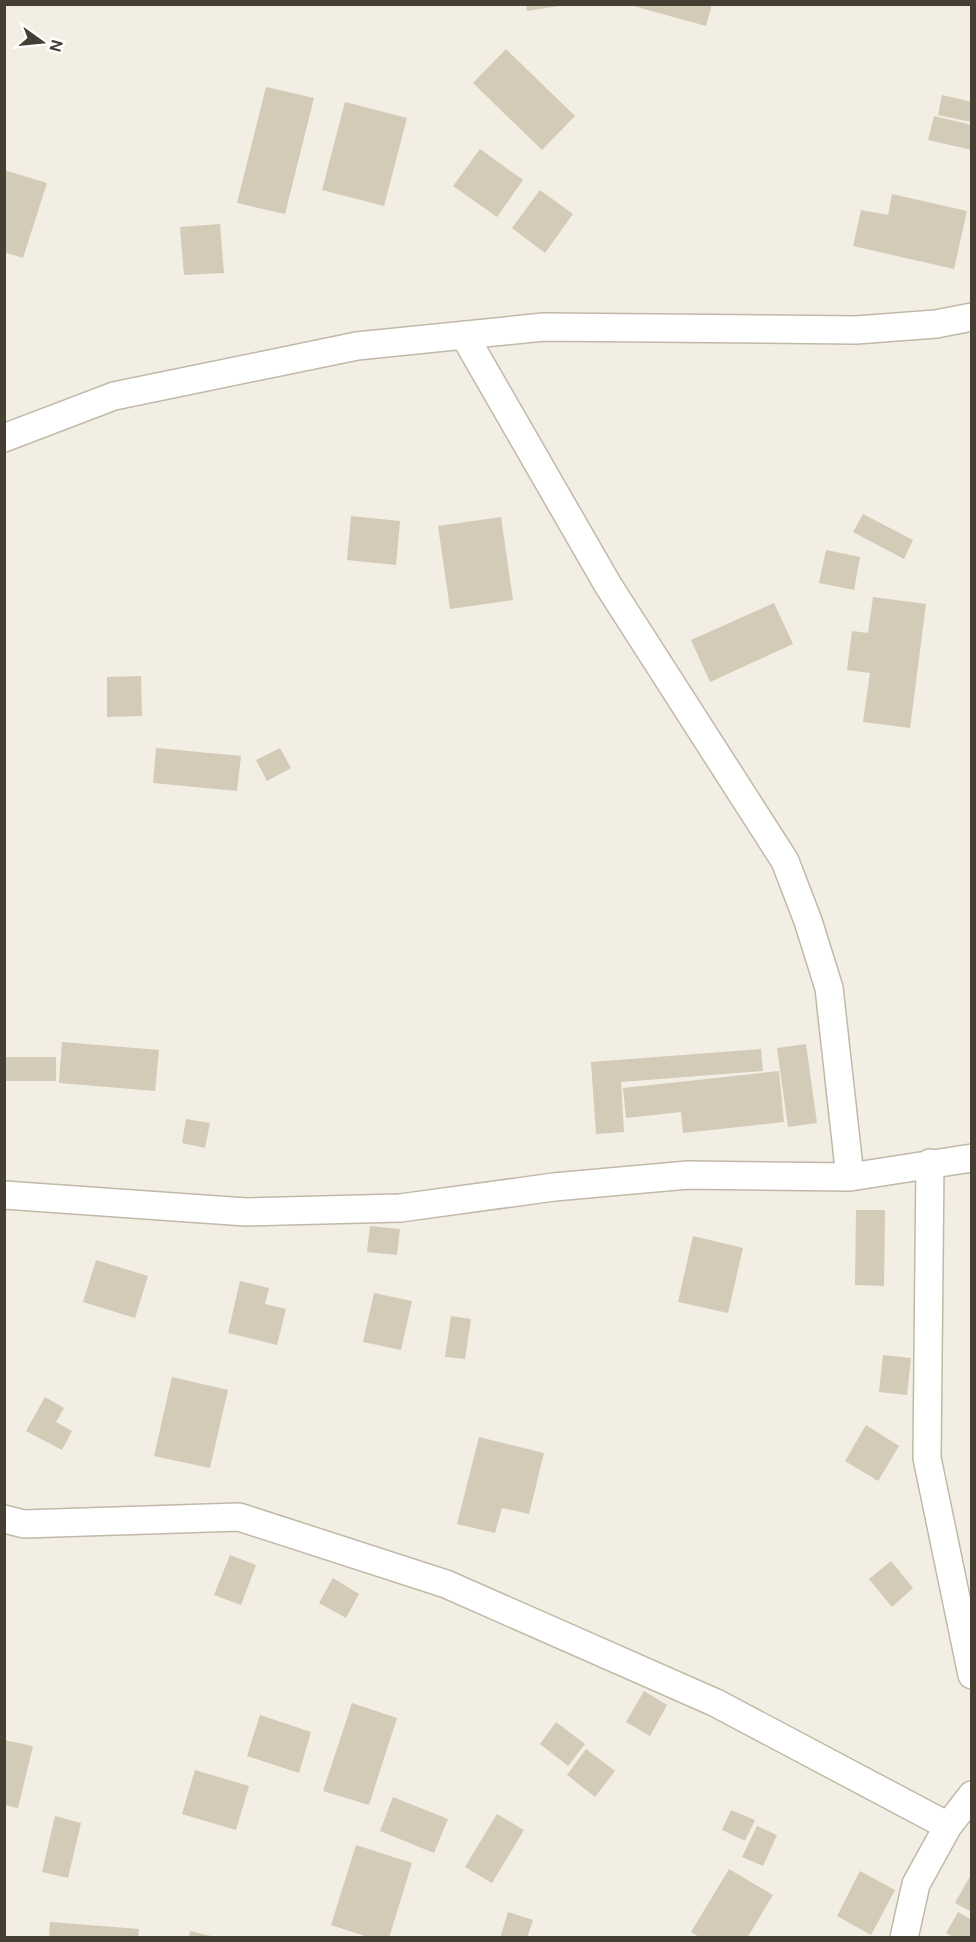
<svg xmlns="http://www.w3.org/2000/svg" width="976" height="1942" font-family="'DM Sans',sans-serif">
<style>
.building{fill:#d4cab8}
.lines{fill:none;stroke-linecap:round;stroke-linejoin:round}
.minor-casing{stroke:#c1b9a8;stroke-width:30}
.minor{stroke:#fff;stroke-width:27}
</style>
<rect width="100%" height="100%" fill="#f2eee3"/>
<path class="building" d="M526,4H559V6L527,11Z
M626,4H712L706,26Z
M506,49L575,116L542,150L473,83Z
M266,87L314,98L285,214L237,203Z
M942,95L972,102V122L938,115Z
M345,102L407,118L384,206L322,190Z
M934,116L972,125V150L928,140Z
M480,149L523,180L497,217L453,186Z
M4,170L47,183L23,258L4,252Z
M540,190L573,214L545,253L512,228Z
M892,194L967,211L954,269L853,246L861,210L888,215Z
M220,224L224,273L184,275L180,227Z
M863,514L913,540L904,559L853,532Z
M351,516L400,521L396,565L347,560Z
M501,517L513,600L450,609L438,526Z
M826,550L860,557L854,590L819,583Z
M873,597L926,604L910,728L863,722L870,673L847,670L852,631L868,633Z
M774,603L793,644L710,682L691,640Z
M141,676L142,716L107,717V677Z
M156,748L241,756L237,791L153,783Z
M280,748L291,768L267,781L256,760Z
M62,1042L159,1050L155,1091L59,1083Z
M806,1044L817,1123L788,1127L777,1048Z
M761,1049L763,1071L621,1082L624,1132L596,1134L591,1062Z
M4,1057H56V1081H4Z
M779,1071L784,1122L683,1133L681,1112L626,1118L623,1088Z
M186,1119L210,1123L205,1148L182,1143Z
M856,1210H885L884,1286L855,1285Z
M370,1226L400,1229L397,1255L367,1252Z
M693,1236L743,1248L728,1313L678,1302Z
M96,1260L148,1276L135,1318L83,1302Z
M240,1281L269,1288L265,1304L286,1309L277,1345L228,1333Z
M374,1293L412,1301L401,1350L363,1342Z
M451,1316L471,1319L465,1359L445,1357Z
M883,1355L911,1358L907,1395L879,1392Z
M172,1377L228,1390L210,1468L154,1456Z
M45,1397L64,1408L56,1422L72,1431L62,1450L26,1431Z
M866,1425L899,1446L878,1481L845,1461Z
M479,1437L544,1453L529,1514L502,1508L495,1533L457,1524Z
M230,1555L256,1565L241,1605L214,1595Z
M891,1561L913,1588L892,1607L869,1579Z
M333,1578L359,1594L346,1618L319,1603Z
M644,1691L667,1705L650,1736L626,1722Z
M352,1703L397,1718L369,1805L323,1791Z
M260,1715L311,1732L299,1773L247,1756Z
M556,1722L585,1744L568,1766L540,1744Z
M4,1740L33,1746L18,1808L4,1805Z
M586,1749L615,1771L595,1797L567,1775Z
M195,1770L249,1786L236,1830L182,1814Z
M393,1797L448,1819L434,1853L380,1831Z
M731,1810L755,1820L745,1841L722,1830Z
M497,1814L524,1830L492,1883L465,1867Z
M55,1816L81,1823L68,1878L42,1872Z
M757,1826L777,1835L763,1866L742,1857Z
M356,1845L412,1863L389,1938H371L331,1925Z
M729,1869L773,1895L747,1938H701L691,1932Z
M860,1871L895,1890L871,1935L837,1916Z
M972,1873V1912L955,1903Z
M508,1912L533,1920L527,1938H500Z
M958,1912L972,1920V1938H954L946,1933Z
M50,1922L139,1929L138,1938H49Z
M190,1931L215,1937V1938H189Z"/>
<g class="lines">
<defs>
<path id="minor" d="M464,335L608,585L785,861L808,921L829,988L850,1177
M4,438L114,396L357,346L544,327L856,330L936,324L972,317
M930,1163L927,1458L972,1675
M4,1195L246,1212L400,1208L554,1187L688,1175L850,1177L972,1158
M4,1519L24,1524L239,1517L446,1584L716,1703L948,1826
M904,1938L916,1884L948,1826L972,1795"/>
</defs>
<use href="#minor" class="minor-casing"/>
<use href="#minor" class="minor"/>
</g>
<rect width="976" height="1942" fill="none" stroke="#443e33" stroke-width="12"/>
<g transform="translate(42 42) rotate(105)" stroke="#ffffff" stroke-width="4.5" paint-order="stroke">
<path d="M0-4.5L10 22L0 15L-10 22Z" fill="#443e33"/>
<text y="-9" font-size="16" font-weight="bold" text-anchor="middle" fill="#443e33">N</text>
</g>
</svg>
